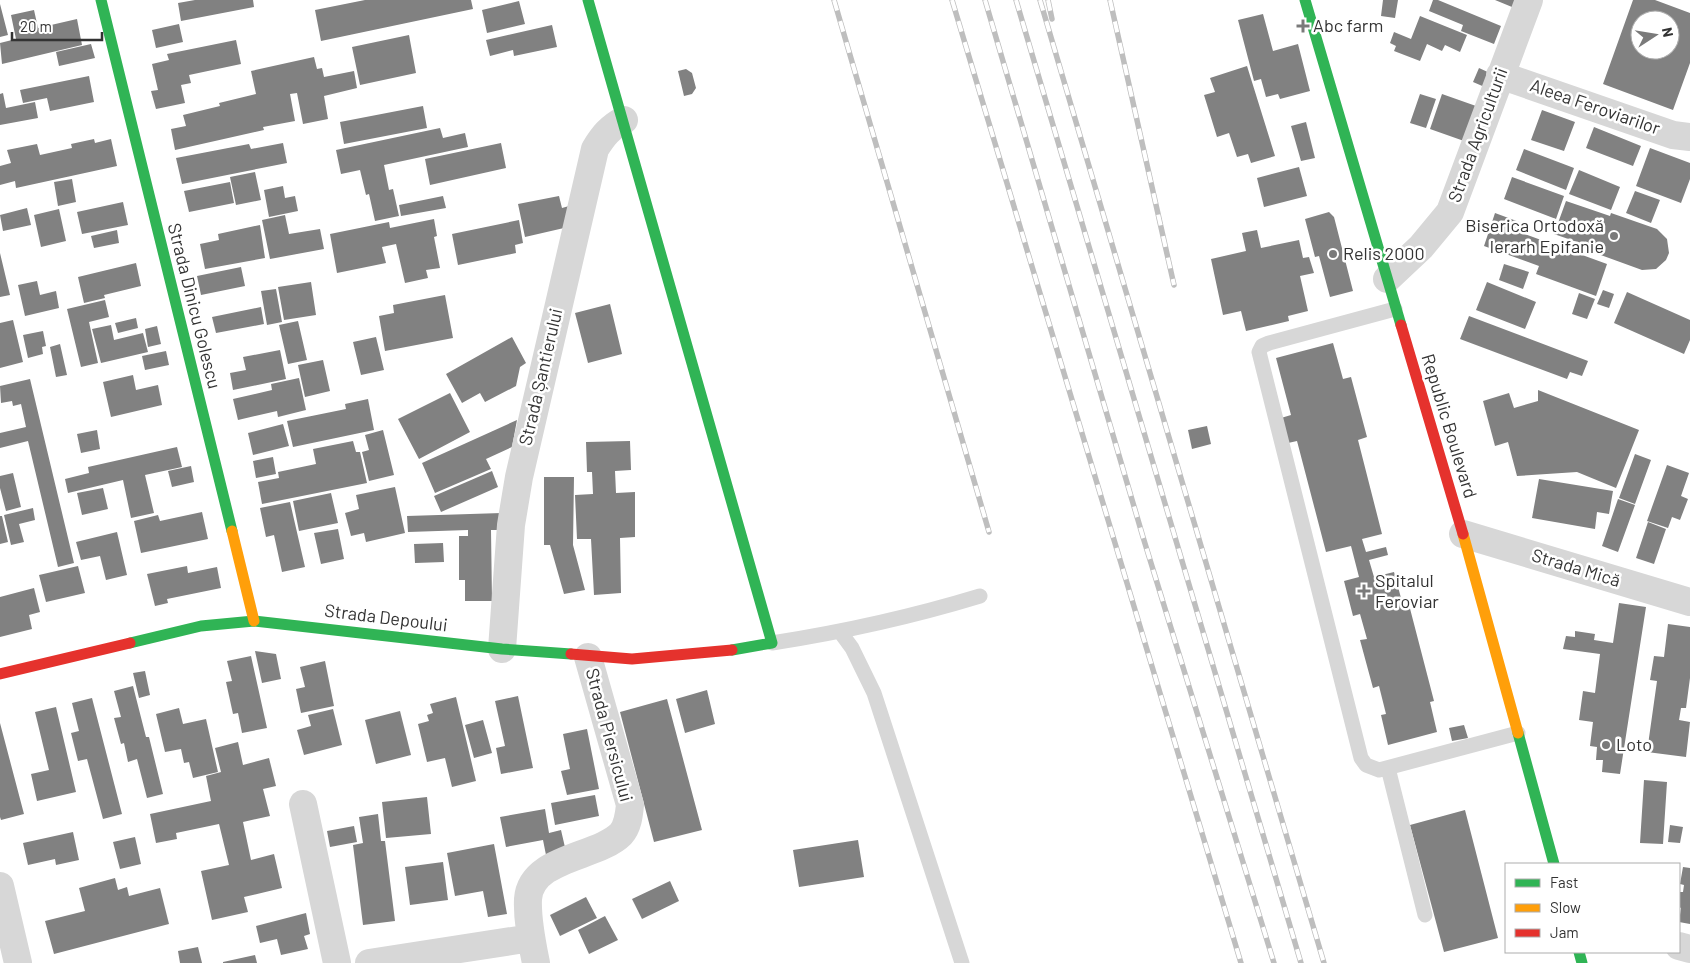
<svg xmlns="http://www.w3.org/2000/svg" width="1690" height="963" font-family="Barlow,sans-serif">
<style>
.building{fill:#818181;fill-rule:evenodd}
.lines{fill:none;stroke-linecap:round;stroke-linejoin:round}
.lane{stroke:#d7d7d7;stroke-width:15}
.street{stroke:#d7d7d7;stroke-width:28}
.fast{stroke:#30b455;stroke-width:11}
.slow{stroke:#ff9f0a;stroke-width:11}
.jam{stroke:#e5322d;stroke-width:11}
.rail-casing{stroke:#bebebe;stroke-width:5.5}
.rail{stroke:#fff;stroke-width:4;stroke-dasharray:11;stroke-linecap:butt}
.poi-dot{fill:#7a7a7a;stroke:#fff;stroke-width:2}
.labels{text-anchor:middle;stroke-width:5;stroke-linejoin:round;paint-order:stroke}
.poi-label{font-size:18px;fill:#333;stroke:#fff;text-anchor:start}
.street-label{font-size:18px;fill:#333;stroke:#fff}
</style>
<rect width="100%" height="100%" fill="#fff"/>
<path class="building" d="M195,0H253L254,7L181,21L178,3Z
M365,0H471L473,9L321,41L315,10Z
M1383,0H1398L1395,18L1381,16Z
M1433,0H1438L1501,26L1494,44L1461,31L1463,25L1429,11Z
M1495,0H1516L1512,7Z
M1633,0H1655L1690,13V63L1673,110L1603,84ZM1640,20H1670V50H1640Z
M519,1L525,24L487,33L482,10Z
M0,4L8,35L0,37Z
M34,10L38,28L77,19L82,45L2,64L0,43L16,39L11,15Z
M1263,14L1273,51L1298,44L1310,91L1280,99L1278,94L1266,97L1261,79L1254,81L1238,20Z
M1420,16L1467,35L1460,52L1445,45L1442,51L1427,44L1420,61L1394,51L1396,46L1390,43L1394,32L1411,39Z
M179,24L183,42L156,48L152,30Z
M552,25L557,47L514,56L513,50L490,56L486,40Z
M409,35L416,73L360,85L352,47Z
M236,40L241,64L189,75L191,83L181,85L185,103L156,109L151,91L158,90L152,64L169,60L167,54Z
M91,44L95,58L59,66L56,52Z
M314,57L317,69L322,68L324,77L354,71L357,88L324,96L328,119L303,124L297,93L290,94L295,121L263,127L264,130L175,150L171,129L186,126L183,115L220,106L219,103L256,94L251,71Z
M1247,66L1275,156L1251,163L1248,154L1237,157L1229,133L1217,137L1204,95L1215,92L1210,78Z
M1479,68L1492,74L1487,88L1473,82Z
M686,69L692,73L696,88L692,94L684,96L678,71Z
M89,76L94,102L50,111L47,98L23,103L20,90Z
M3,93L6,108L35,102L38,118L0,125V94Z
M1420,94L1436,99L1426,128L1410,123Z
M1442,94L1476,106L1464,141L1430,129Z
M423,106L427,128L344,144L340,122Z
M1542,110L1575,122L1564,151L1531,140Z
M1306,122L1315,158L1301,161L1291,126Z
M1594,127L1641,146L1633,166L1586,148Z
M440,128L443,138L465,133L468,147L384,165L389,190L393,189L399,216L375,221L369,194L366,195L360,170L341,174L336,150Z
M94,139L95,143L111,139L117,166L16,188L15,181L0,185V166L11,163L7,150L37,144L40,155L72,148L71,144Z
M283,143L287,163L182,184L176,158L249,144L251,149Z
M501,143L506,168L430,185L425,159Z
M1650,148L1690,163V179L1681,203L1636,186Z
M1524,149L1574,168L1566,190L1516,170Z
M1299,167L1307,196L1264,207L1257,178Z
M1579,170L1620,187L1611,210L1569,194Z
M255,172L261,200L236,205L230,177Z
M1512,177L1564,196L1556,219L1504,199Z
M72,179L76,202L58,206L54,182Z
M230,182L234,203L189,212L184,191Z
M283,186L285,198L295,196L298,211L269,217L264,190Z
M1635,191L1660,200L1651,223L1626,213Z
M443,196L446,208L401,216L399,205Z
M559,196L562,208L569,206L564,228L525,237L518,204Z
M1566,201L1610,216L1611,213L1657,229L1667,239L1669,253L1666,260L1656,269L1642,270L1598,254L1600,250L1554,234Z
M123,202L128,225L82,234L77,212Z
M27,208L31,225L3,231L0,215Z
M59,209L66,241L41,247L34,215Z
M1329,212L1334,217L1353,291L1330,297L1319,256L1315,257L1305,219Z
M1495,213L1522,223L1519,232L1607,264L1596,296L1536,274L1539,266L1484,246Z
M285,215L289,234L320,229L324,249L270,259L262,220Z
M434,219L437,236L434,237L440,268L426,270L428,278L405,283L396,244L382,247L386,263L337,273L330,234L389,222L390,228Z
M519,220L523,243L515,245L516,253L458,265L452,234Z
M260,225L265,258L205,269L200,244L219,240L218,234Z
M117,230L119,243L94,248L91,236Z
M1257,230L1261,248L1299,240L1303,258L1309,257L1314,273L1300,276L1308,311L1288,316L1289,321L1246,331L1241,311L1223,315L1211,259L1246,251L1242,233Z
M0,253L10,295L0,297Z
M136,263L141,286L104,295L105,298L84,303L78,277Z
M1504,264L1529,272L1523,289L1499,280Z
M241,267L245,286L201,295L197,276Z
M37,281L40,295L56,291L59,308L25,316L18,285Z
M311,282L316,315L284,320L278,287Z
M1487,282L1536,302L1525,329L1476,310Z
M276,289L282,322L267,325L261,291Z
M1603,290L1614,294L1609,308L1597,304Z
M1627,292L1690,320V340L1684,354L1614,323Z
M1579,293L1595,299L1587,319L1572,314Z
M445,295L453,338L385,351L379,316L394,313L393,305Z
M105,300L109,317L89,322L98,363L81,367L67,309Z
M610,304L622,354L588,363L575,313Z
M261,307L264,324L216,333L212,317Z
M1469,316L1588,361L1582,376L1570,372L1567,379L1460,339Z
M136,318L138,328L118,333L115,323Z
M13,320L23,362L0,368V323Z
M298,321L307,360L288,364L279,325Z
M111,325L114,340L143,333L148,352L101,363L92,329Z
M157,326L161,344L148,347L145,329Z
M43,331L46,346L42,347L43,354L28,358L23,335Z
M376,337L384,370L361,375L353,342Z
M512,337L526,363L520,367L516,386L485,402L480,393L462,403L446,374Z
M1333,343L1343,379L1351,377L1367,437L1358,440L1382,534L1362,539L1366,552L1386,547L1388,555L1369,560L1374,577L1394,572L1401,598L1407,597L1434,701L1430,702L1437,732L1388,745L1381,715L1386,714L1379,686L1373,688L1360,640L1367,639L1360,614L1353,616L1344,581L1359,577L1351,546L1326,552L1297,441L1288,443L1281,418L1291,415L1276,358Z
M60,344L67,375L56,377L50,347Z
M280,350L286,379L233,390L230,373L246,370L243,357Z
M166,351L169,365L145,370L142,356Z
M323,360L330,391L305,397L298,365Z
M133,375L136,390L158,385L162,405L111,417L103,382Z
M299,378L306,410L278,417L277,411L238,420L233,399L272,390L271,384Z
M30,379L74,563L58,567L28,441L0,448V433L26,427L21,404L13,406L12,401L1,403L0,386Z
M1538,390L1639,430L1616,488L1577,472L1517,476L1508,442L1495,446L1483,401L1509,393L1514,408L1538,401Z
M450,393L470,432L419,459L398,419Z
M368,399L374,430L293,447L287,421L346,409L345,404Z
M517,420L512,447L486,459L491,469L435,493L422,463Z
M283,424L289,446L253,455L248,433Z
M1207,426L1211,444L1192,449L1188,430Z
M97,430L100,449L81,453L77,434Z
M383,430L394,475L369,481L362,452L369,450L365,435Z
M353,441L356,452H360L367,483L262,504L258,482L279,478L278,472L316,464L313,449Z
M630,441L631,470L615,471L616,493L635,492V537L620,538L621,593L594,595L591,539H577L575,495L593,494L592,472H587L586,442Z
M177,447L182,467L145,475L154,513L131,518L123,480L68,493L65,479L89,473L88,467Z
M1635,454L1651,460L1635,504L1619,498Z
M273,457L276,474L256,478L253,461Z
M1667,465L1689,473L1681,496L1688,499L1680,520L1672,517L1668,528L1647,521Z
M191,466L194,482L172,487L168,471Z
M492,471L498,487L441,512L434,496Z
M13,473L21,507L6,511L0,488V476Z
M544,477H574L573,545L585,590L564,594L550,545H544Z
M1539,479L1613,491L1609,514L1597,512L1595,529L1532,518Z
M395,487L405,533L366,542L364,533L351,536L345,513L359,509L356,495Z
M103,488L108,509L82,515L77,493Z
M331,493L338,523L299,531L293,501Z
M1618,499L1635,505L1618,552L1602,546Z
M290,502L305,567L282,572L274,535L266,537L260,508Z
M33,508L35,520L19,524L24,542L11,545L4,515Z
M202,512L208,539L141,553L134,521L158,515L160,521Z
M502,513V530H491L492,601H465V580H459V536H468V530L408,532L407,516Z
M0,516H2L8,542L0,544Z
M1648,522L1666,529L1654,564L1636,558Z
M338,529L344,559L321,564L314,533Z
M117,532L127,575L106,580L100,556L81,560L76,542Z
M443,543L444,562L415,563L414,544Z
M78,566L85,593L46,602L39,575Z
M187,566L188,573L217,567L221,588L167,599L168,603L155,606L147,574Z
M34,588L40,612L29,615L32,629L0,637V597Z
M1619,603L1646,607L1620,774L1602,772L1603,760H1596L1597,747L1590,746L1593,722L1579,720L1583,691L1595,693L1600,654L1563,649L1566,636L1575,637V631L1595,634L1594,640L1613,643Z
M1668,624L1690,627V678L1686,708H1681L1679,720L1690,722L1686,757L1647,752L1657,681L1650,680L1654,656L1664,657Z
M255,651L276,654L281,679L262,683Z
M251,656L267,728L242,733L238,713L233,714L226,682L232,681L227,661Z
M325,661L334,706L301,713L296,689L305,687L300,667Z
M145,671L150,695L139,698L133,673Z
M133,686L146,737H149L163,794L147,798L137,759L128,762L124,743L121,744L114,718L121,717L114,691Z
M707,690L715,724L685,733L676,699Z
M518,696L533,768L501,774L496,748L505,746L495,701Z
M456,697L476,781L452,787L445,758L427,762L418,724L429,721L427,715L433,713L430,704Z
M92,698L122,814L103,819L87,759L78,761L71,733L79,731L72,703Z
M667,699L702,830L654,842L620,712Z
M56,707L76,792L37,801L31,774L49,770L35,712Z
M179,708L183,724L206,719L218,772L193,778L189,762L184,763L181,749L165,752L156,714Z
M333,709L342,745L304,755L297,730L311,726L308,715Z
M400,711L411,755L376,764L365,720Z
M483,720L492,753L474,758L465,725Z
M0,723L24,814L1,820L0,817Z
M1464,725L1468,738L1452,741L1449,728Z
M587,729L599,789L567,795L561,771L570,769L563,734Z
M238,742L243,765L269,758L276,786L263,789L270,816L243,822L251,860L274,854L282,888L244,897L248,912L212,920L201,871L229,865L219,824L176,833L177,839L156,843L150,814L211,801L206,776L221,772L215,748Z
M1644,780L1667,782L1663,844L1640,843Z
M595,795L599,816L555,825L551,803Z
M427,797L431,834L386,838L382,802Z
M545,809L549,833L561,830L567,856L547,860L543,840L506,847L500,817Z
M1465,810L1498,938L1444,952L1410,825Z
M378,814L381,841H385L395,921L363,925L353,845L363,843L359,817Z
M1670,825L1683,827L1680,843L1668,842Z
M354,826L357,842L330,847L327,831Z
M73,832L79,860L56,865L55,859L28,865L23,843Z
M135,837L141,864L120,869L113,842Z
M858,840L864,877L799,887L793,850Z
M494,844L507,914L488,917L483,891L455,896L447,853Z
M443,862L448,900L410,905L405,867Z
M1683,867L1690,868V924L1679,922L1681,908L1679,907V892H1683L1684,885L1680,884Z
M115,878L118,890L127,887L129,896L160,888L169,924L54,954L45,921L85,911L79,888Z
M670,881L679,901L642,919L632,899Z
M586,897L597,918L560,936L550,915Z
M306,913L310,934L304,936L308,949L281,955L277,939L260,943L256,926Z
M605,916L618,940L589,954L578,930Z
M198,947L202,963H180L178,951Z
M255,955L257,963H223V962Z"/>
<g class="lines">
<path class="lane" d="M1395,309L1269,343L1262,346L1259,352L1361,758L1366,765L1379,770L1518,733
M841,633L852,648L874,693L962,963
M772,643C843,632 911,617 980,596
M1388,768L1425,915"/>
<path class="street" d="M1500,75L1673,135L1690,137
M1387,279L1421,247L1450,212L1529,0
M1463,534L1690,602
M502,649L511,525L519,477L595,149C603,136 610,127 624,120
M303,804L337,963
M0,886L18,963
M1679,946L1690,949
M369,963L531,938
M536,963C532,943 527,920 528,899C531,857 597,858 621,834C628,826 629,815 630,805L588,657"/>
<path class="fast" d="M101,0L232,531
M588,0L772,643L732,650
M1305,0L1401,325
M130,643L201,626L254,621L502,649L571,654
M1518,733L1554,864
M1579,952L1582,963"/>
<path class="slow" d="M232,531L254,621
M1463,534L1518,733"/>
<path class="jam" d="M1401,325L1463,534
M571,654L632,659L732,650
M0,674L130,643"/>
<defs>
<path id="rail" d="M834,0L989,532
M952,0L1241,963
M985,0L1143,537L1274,963
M1016,0L1301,963
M1040,0L1324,963
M1048,0L1052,19
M1110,0L1174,285"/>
</defs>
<use href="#rail" class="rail-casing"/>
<use href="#rail" class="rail"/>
</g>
<g class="poi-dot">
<path d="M1300.5 18.5h5v5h5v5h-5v5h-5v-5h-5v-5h5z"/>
<circle cx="1614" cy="236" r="5"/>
<circle cx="1333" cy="254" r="5"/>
<path d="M1361.5 583.5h5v5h5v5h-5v5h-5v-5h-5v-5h5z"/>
<circle cx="1606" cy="745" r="5"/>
</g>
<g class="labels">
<g class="poi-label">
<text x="1313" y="32">Abc farm</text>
<text x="1604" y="232" text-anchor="end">Biserica Ortodoxă<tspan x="1604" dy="21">Ierarh Epifanie</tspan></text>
<text x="1343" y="260">Relis 2000</text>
<text x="1375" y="587">Spitalul<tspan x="1375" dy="21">Feroviar</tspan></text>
<text x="1616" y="751">Loto</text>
</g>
<g class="street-label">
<text transform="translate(1595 107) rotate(19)" y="6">Aleea Feroviarilor</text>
<text transform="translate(1478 135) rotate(-70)" y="6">Strada Agriculturii</text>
<text transform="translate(194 306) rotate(76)" y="6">Strada Dinicu Golescu</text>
<text transform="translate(541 377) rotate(-77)" y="6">Strada Șantierului</text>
<text transform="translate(1449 426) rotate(73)" y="6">Republic Boulevard</text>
<text transform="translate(1576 568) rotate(17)" y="6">Strada Mică</text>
<text transform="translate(386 618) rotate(7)" y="6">Strada Depoului</text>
<text transform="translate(609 735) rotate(75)" y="6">Strada Piersicului</text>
</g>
</g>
<rect x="1505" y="863" width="175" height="90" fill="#ffffff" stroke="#adadad"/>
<rect x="1515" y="879" width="25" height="8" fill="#30b455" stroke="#adadad"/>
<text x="1550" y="888" font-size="15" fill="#333333">Fast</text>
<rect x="1515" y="904" width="25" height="8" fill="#ff9f0a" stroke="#adadad"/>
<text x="1550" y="913" font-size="15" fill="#333333">Slow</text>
<rect x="1515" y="929" width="25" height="8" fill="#e5322d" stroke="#adadad"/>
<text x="1550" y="938" font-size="15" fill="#333333">Jam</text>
<g transform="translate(1655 35) rotate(78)"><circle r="24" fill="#ffffff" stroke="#adadad"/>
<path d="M0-4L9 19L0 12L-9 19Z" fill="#7a7a7a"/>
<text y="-8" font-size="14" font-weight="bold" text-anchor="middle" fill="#333333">N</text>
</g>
<path d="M12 32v8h90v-8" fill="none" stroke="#333333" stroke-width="2.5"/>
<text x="20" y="32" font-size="15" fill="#333333" stroke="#ffffff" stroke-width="4" paint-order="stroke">20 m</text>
</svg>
